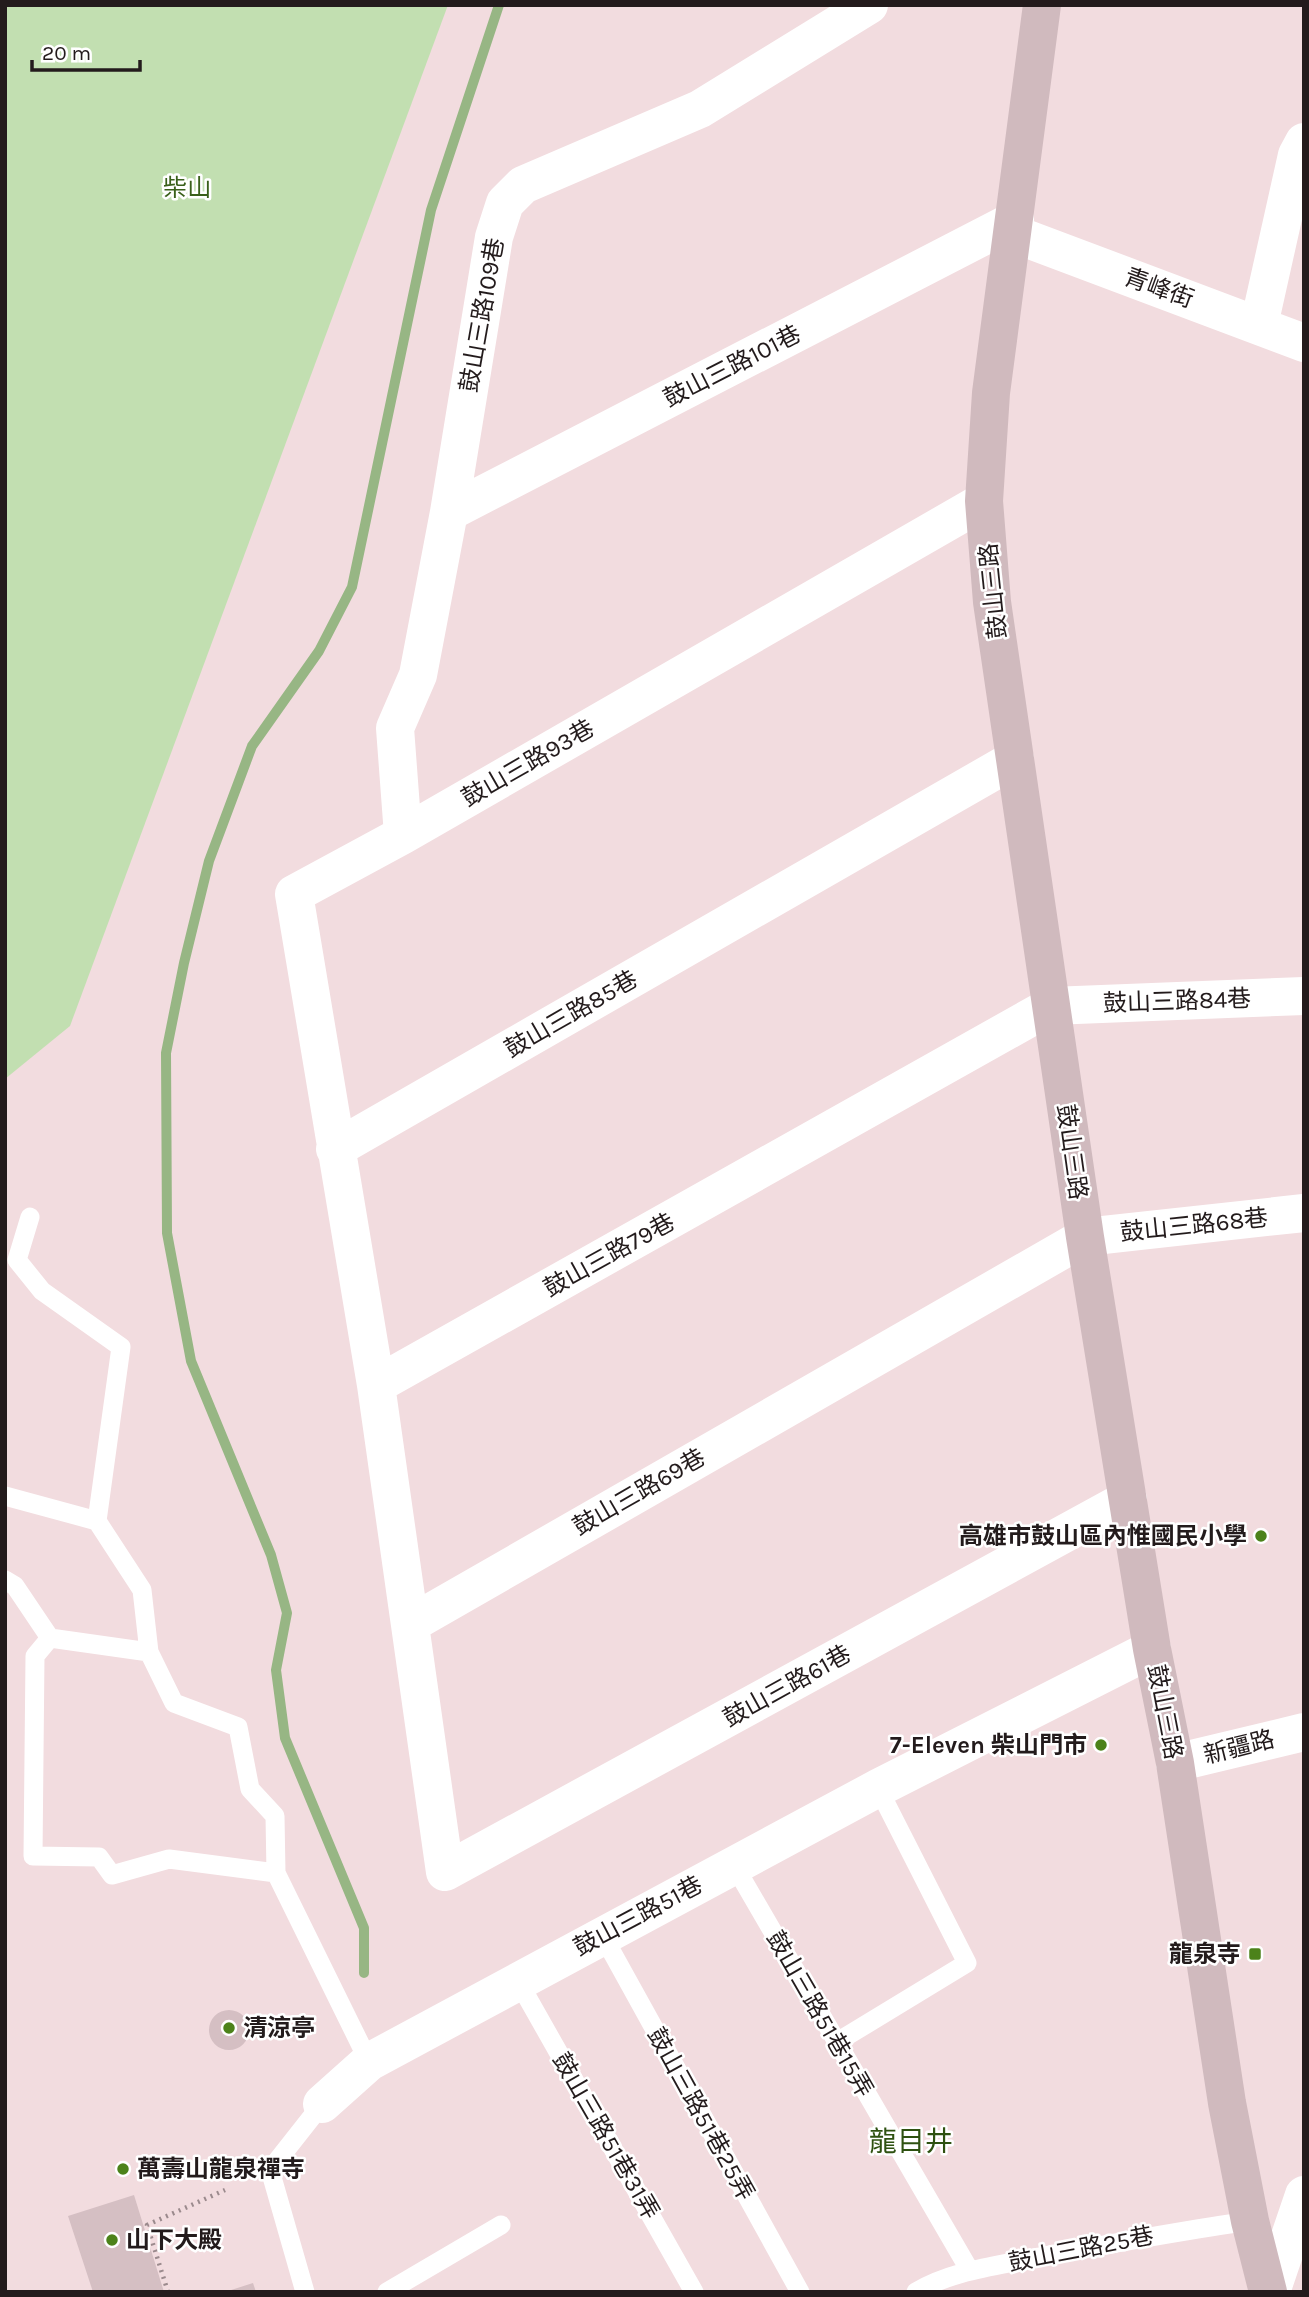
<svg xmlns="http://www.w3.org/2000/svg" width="1309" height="2297" font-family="Karla,'Noto Sans TC',sans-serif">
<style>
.green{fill:#c2dfb1}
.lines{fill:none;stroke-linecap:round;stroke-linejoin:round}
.stream{stroke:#97b684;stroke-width:10}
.building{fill:#d5bfc3}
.path{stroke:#9b8a8d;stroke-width:4.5;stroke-dasharray:2 5;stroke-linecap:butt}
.lane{stroke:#fff;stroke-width:19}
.street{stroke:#fff;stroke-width:38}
.secondary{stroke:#d0babe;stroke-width:38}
.poi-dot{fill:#4c821a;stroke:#fff;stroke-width:2.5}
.labels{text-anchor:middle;stroke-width:5;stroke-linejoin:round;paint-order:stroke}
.park-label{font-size:24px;fill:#3a601b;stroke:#fff}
.street-label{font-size:24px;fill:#231b1c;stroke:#fff}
.poi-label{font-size:24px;font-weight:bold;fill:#231b1c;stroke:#fff;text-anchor:end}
.quarter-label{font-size:28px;fill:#2e5110;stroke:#fff}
</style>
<rect width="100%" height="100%" fill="#f2dcdf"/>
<path class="green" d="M5,5H448L70,1026L5,1079Z"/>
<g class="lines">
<path class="stream" d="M364,1973V1928L285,1738L276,1670L287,1613L271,1555L191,1361L167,1233L166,1053L184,963L209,861L252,746L319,651L352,587L431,210L499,5"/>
</g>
<path class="building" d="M209 2030a20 20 0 1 1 40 0a20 20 0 1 1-40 0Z
M134,2195L164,2292H93L68,2216Z
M253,2283L256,2292H228V2291Z"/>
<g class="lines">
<path class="path" d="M168,2292L147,2225L225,2190"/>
<path class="lane" d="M30,1217L17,1260L42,1291L121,1347L97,1521L142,1590L149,1652L174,1703L238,1727L250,1789L275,1816L276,1873L369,2062
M5,1496L97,1521
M5,1580L15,1586L50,1638L149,1652
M50,1638L35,1656L33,1856L99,1857L112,1875L169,1859L276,1873
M734,1865L970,2271
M603,1936L800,2292
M518,1981L694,2292
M837,2042L967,1963L878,1788
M305,2292L270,2170L322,2104
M387,2292L501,2225
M916,2292C953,2270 998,2266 1039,2257C1109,2244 1179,2231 1250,2221"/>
<path class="street" d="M1014,234L1304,343
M1259,325L1297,155L1304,142
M984,501L403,835L294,894L376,1385L445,1872L1128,1499
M449,512L1015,220
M403,835L395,728L418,675L449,512L494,237L505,203L523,185L700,109L869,5
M335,1149L1015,759
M376,1385L1051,1006L1304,996
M412,1623L1085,1237L1304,1213
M1175,1763L1304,1732
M322,2104L369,2062L878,1788L1152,1649
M1271,2292L1304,2195"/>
<path class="secondary" d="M1042,5L991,393L984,501L992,602L1085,1237L1152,1649L1175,1763L1227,2103L1250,2221L1268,2292"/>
</g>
<g class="poi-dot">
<circle cx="1261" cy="1536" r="7"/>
<circle cx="1101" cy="1745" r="7"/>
<rect x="1248" y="1947" width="14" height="14" rx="3.5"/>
<circle cx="229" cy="2028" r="7"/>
<circle cx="123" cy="2169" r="7"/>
<circle cx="112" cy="2240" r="7"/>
</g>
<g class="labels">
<g class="park-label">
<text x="187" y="196">柴山</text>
</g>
<g class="street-label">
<text transform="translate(1159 288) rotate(20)" y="8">青峰街</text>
<text transform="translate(482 315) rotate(-80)" y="8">鼓山三路109巷</text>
<text transform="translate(732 366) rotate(-27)" y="8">鼓山三路101巷</text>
<text transform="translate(993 591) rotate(-96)" y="8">鼓山三路</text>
<text transform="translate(528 763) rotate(-30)" y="8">鼓山三路93巷</text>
<text transform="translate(1177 1001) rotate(-2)" y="8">鼓山三路84巷</text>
<text transform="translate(571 1014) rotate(-30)" y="8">鼓山三路85巷</text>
<text transform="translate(1072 1152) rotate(82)" y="8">鼓山三路</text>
<text transform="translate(1194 1225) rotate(-6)" y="8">鼓山三路68巷</text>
<text transform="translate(609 1255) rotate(-29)" y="8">鼓山三路79巷</text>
<text transform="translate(639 1492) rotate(-30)" y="8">鼓山三路69巷</text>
<text transform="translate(787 1686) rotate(-29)" y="8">鼓山三路61巷</text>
<text transform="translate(1165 1712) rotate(79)" y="8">鼓山三路</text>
<text transform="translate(1239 1747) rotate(-14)" y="8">新疆路</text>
<text transform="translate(638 1916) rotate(-28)" y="8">鼓山三路51巷</text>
<text transform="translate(820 2014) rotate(60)" y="8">鼓山三路51巷15弄</text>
<text transform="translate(701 2114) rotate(61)" y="8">鼓山三路51巷25弄</text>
<text transform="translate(606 2136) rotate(60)" y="8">鼓山三路51巷31弄</text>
<text transform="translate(1081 2249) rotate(-11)" y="8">鼓山三路25巷</text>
</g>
<g class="poi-label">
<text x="1247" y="1544">高雄市鼓山區內惟國民小學</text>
<text x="1087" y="1753">7-Eleven 柴山門市</text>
<text x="1241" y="1962">龍泉寺</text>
<text x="243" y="2036" text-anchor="start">清涼亭</text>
<text x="137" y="2177" text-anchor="start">萬壽山龍泉禪寺</text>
<text x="126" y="2248" text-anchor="start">山下大殿</text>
</g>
<g class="quarter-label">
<text x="911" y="2151">龍目井</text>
</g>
</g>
<rect width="1309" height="2297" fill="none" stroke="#231b1c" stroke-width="14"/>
<path d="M32 60v10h108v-10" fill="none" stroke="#231b1c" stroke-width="3.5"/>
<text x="42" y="60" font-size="21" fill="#231b1c" stroke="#ffffff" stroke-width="5" paint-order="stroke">20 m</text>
</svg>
